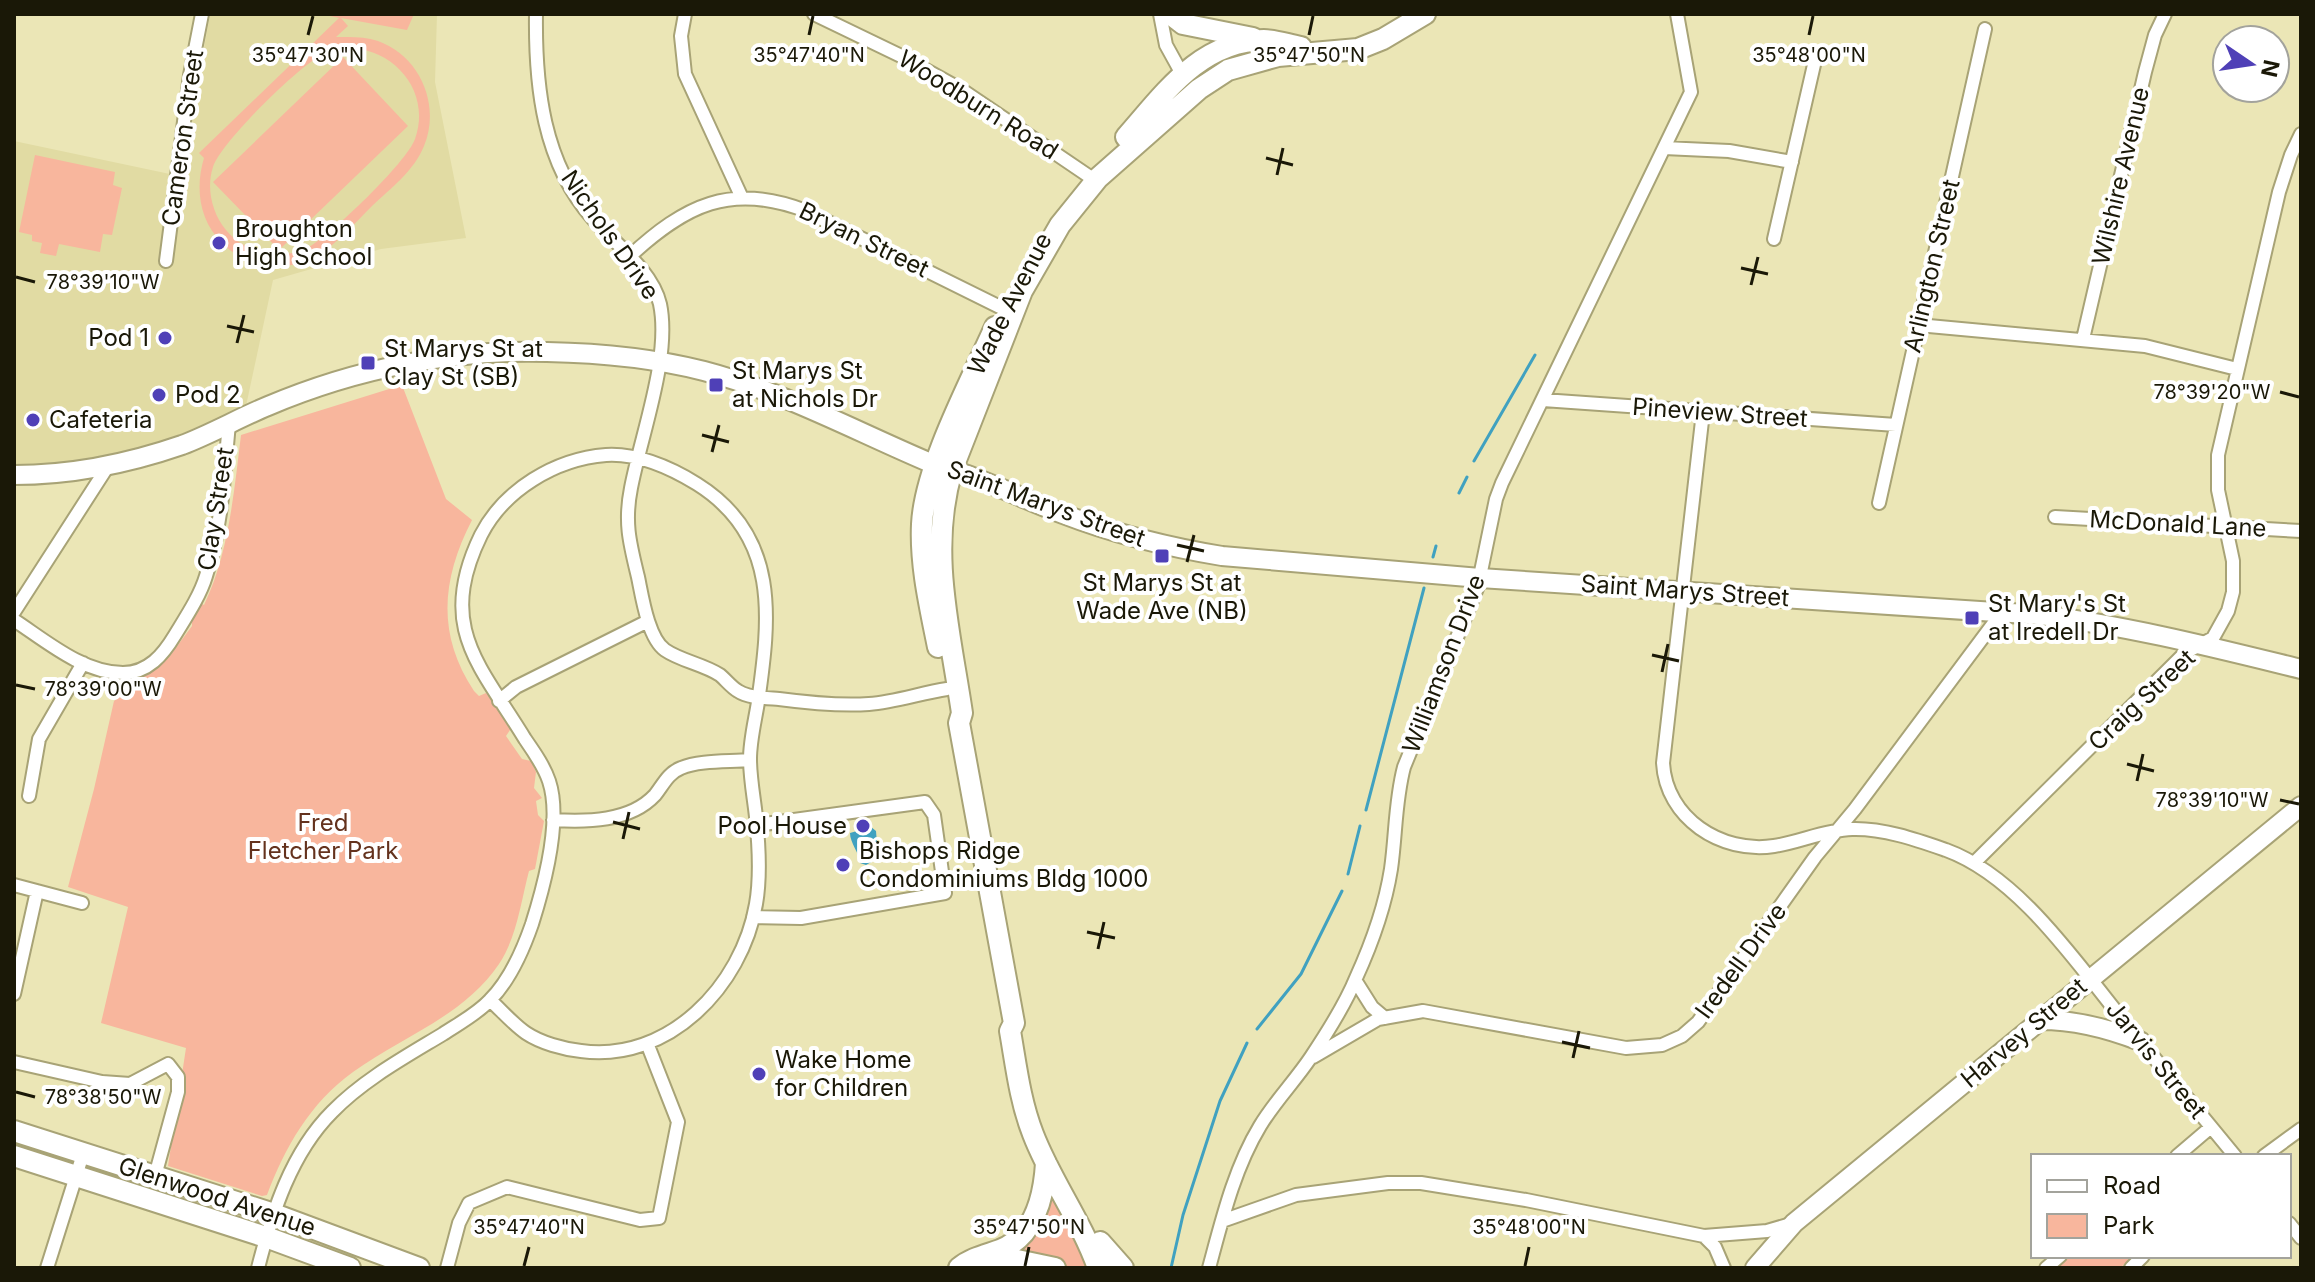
<svg xmlns="http://www.w3.org/2000/svg" width="2315" height="1282" font-family="Inter,sans-serif">
<style>
.built{fill:#e1dba3}
.green{fill:#f8b69d;fill-rule:evenodd}
.water{fill:#40a1c0}
.lines{fill:none;stroke-linecap:round;stroke-linejoin:round}
.stream{stroke:#40a1c0;stroke-width:3}
.street-casing{stroke:#a8a376;stroke-width:16}
.secondary-casing{stroke:#a8a376;stroke-width:22}
.primary-casing{stroke:#a8a376;stroke-width:24}
.street{stroke:#fff;stroke-width:12}
.secondary{stroke:#fff;stroke-width:18}
.primary{stroke:#fff;stroke-width:20}
.ticks{fill:none;stroke:#1a1807;stroke-width:3}
.poi-dot{fill:#4f40b7;stroke:#fff;stroke-width:3}
.labels{text-anchor:middle;stroke-width:8;stroke-linejoin:round;paint-order:stroke}
.street-label{font-size:24px;fill:#1a1807;stroke:#fff}
.poi-label{font-size:24px;fill:#1a1807;stroke:#fff;text-anchor:start}
.park-label{font-size:24px;fill:#64321d;stroke:#fff}
.ticks-label{font-size:20px;text-anchor:middle;fill:#1a1807;stroke:#fff;stroke-width:8;stroke-linejoin:round;paint-order:stroke}
</style>
<rect width="100%" height="100%" fill="#ebe6b6"/>
<path class="built" d="M210,14H437L435,82L466,238L381,249L273,280L246,406L174,437L120,453L70,463L14,466V141L184,177L190,128Z"/>
<path class="green" d="M321,14H414L407,30L341,18L348,26L336,37C350,37 364,36 378,41C420,56 441,105 424,146C414,171 391,188 372,206C357,221 341,239 323,252C292,274 249,270 222,243C199,220 195,188 204,158L199,153L339,18ZM353,48C398,52 431,94 415,139C407,162 331,235 309,247C298,253 286,255 273,254C255,253 238,244 226,230C212,213 206,188 213,167C221,142 299,66 323,54C333,50 343,49 353,48Z
M343,57L408,126L279,250L213,182Z
M35,155L115,172L113,185L122,188L112,235L103,234L100,252L59,244L56,256L40,253L42,243L32,241V235L19,232Z
M402,385L446,499L472,520C442,578 436,634 474,691L479,696L486,693L512,727L506,736L522,759L531,761L536,772L534,788L542,798L536,801L538,815L544,821L535,869L529,871C521,901 517,937 499,964C464,1016 403,1036 353,1072C310,1103 285,1147 267,1195L262,1196L168,1166L186,1048L101,1023L128,907L68,887L94,789L114,701L145,674L169,657L192,626V620L200,603L204,605C229,553 234,491 241,435Z
M1049,1190L1069,1223L1088,1268H1066L1060,1265L1005,1253Z
M2068,1256H2133L2120,1268H2054Z"/>
<path class="water" d="M871,827L876,831L877,844L873,861L866,865L860,863C859,852 850,843 850,833Z"/>
<g class="lines">
<path class="stream" d="M1474,461L1535,355
M1459,493L1467,477
M1433,557L1436,546
M1366,810L1424,588
M1348,874L1360,826
M1257,1029L1301,974L1342,891
M1171,1268L1183,1215L1220,1101L1247,1043"/>
<defs>
<path id="street" d="M536,14C535,86 543,163 593,219C615,244 652,270 660,304C671,357 641,435 631,488C624,523 630,544 638,577C642,596 648,638 665,650C681,661 703,664 720,675C726,680 731,687 738,691C748,698 766,698 779,699C809,703 839,706 869,704C895,702 921,693 947,689
M685,14L681,36L685,74L742,198
M814,14L899,55L962,90L1096,181
M1160,14L1166,45L1182,74
M1664,148L1729,151L1792,162
M1774,239L1816,56
M629,257C685,205 731,182 806,211L1012,313
M166,261L190,75L202,14
M1918,325L2145,346L2237,369
M2083,339L2145,72L2155,35L2165,14
M1543,400L1896,425
M1703,412L1663,763C1666,818 1721,854 1774,846C1800,842 1825,830 1852,829C1883,828 1917,840 1946,850C2017,876 2073,958 2119,1015C2158,1062 2196,1109 2235,1156
M1879,503L1985,29
M2055,517L2301,531
M14,612L108,466
M14,620C46,641 83,673 123,673C148,673 163,655 175,635C186,617 200,596 206,576C222,527 224,474 229,424
M499,701L516,687L648,621
M29,796L39,739L83,663
M553,820C586,822 630,822 655,795C663,785 668,773 681,768C700,760 729,762 750,760
M1975,862L2185,653L2213,638L2228,611L2233,592V561L2218,490V455L2279,192L2291,155L2301,134
M14,885L82,903
M753,917L801,918L945,893L934,815L925,802L757,825
M1355,980L1372,1007L1385,1018
M14,994L37,891
M1313,1057L1378,1019L1423,1011L1626,1048L1662,1045L1682,1036L1698,1022L1815,857L1855,809L2002,612
M14,1062L102,1082L130,1084L168,1064L178,1077V1092L155,1176
M2177,1156L2211,1127
M2264,1156L2301,1129
M1222,1221L1296,1195L1388,1183H1421L1526,1200L1704,1236L1767,1231L1791,1224
M2289,1223L2301,1238
M1704,1236L1715,1247L1724,1268
M47,1268L83,1154
M258,1268C272,1213 291,1153 332,1112C363,1080 405,1057 443,1034C458,1024 477,1014 490,1000C510,980 523,950 532,924C544,886 562,820 549,781C544,766 534,752 525,739C480,665 436,627 481,535C504,490 555,459 606,455C639,453 671,468 697,484C780,536 770,618 758,702C755,721 750,740 750,759C750,778 754,798 756,817C759,846 761,876 756,904C742,986 668,1063 581,1051C563,1049 541,1043 526,1033C513,1024 502,1011 490,1000
M447,1268L459,1223L469,1203L507,1187L640,1220L659,1218L678,1122L647,1043
M1209,1268C1222,1220 1234,1169 1260,1126C1275,1101 1295,1081 1311,1057C1327,1033 1345,1005 1356,978C1372,943 1385,907 1391,869C1396,834 1395,801 1404,767L1478,586L1496,499L1502,483L1691,92L1677,14
M2046,1268L2060,1256
M2131,1268L2143,1256"/>
<path id="secondary" d="M14,475C72,475 127,464 182,445C211,434 239,418 268,406C355,369 453,349 547,352C599,353 653,358 704,371C784,392 857,432 933,464C947,469 961,472 975,478C1005,489 1033,503 1063,514C1115,534 1167,547 1222,556L1480,578L2040,615C2129,626 2215,648 2301,669
M2040,1020C2076,1020 2107,1028 2140,1041
M1755,1268L1794,1223L2301,806"/>
<path id="primary" d="M1170,14L1183,24L1253,38
M1126,137C1164,94 1200,41 1264,40C1276,40 1289,45 1301,47
M938,647C930,607 920,565 922,524C925,466 971,381 995,327
M14,1131L274,1214L419,1268
M14,1156L266,1237L350,1268
M1100,1242L1123,1268
M986,1265L1017,1260L1055,1268
M959,1268C971,1258 986,1255 1000,1250C1035,1236 1044,1196 1046,1163
M1098,1268C1081,1220 1051,1181 1033,1134C1020,1101 1016,1065 1010,1031L1014,1023L959,723L962,713C950,631 928,551 952,470L1022,291L1060,225L1098,178L1199,89L1228,70L1278,56L1358,49L1383,39L1425,14"/>
</defs>
<use href="#street" class="street-casing"/>
<use href="#secondary" class="secondary-casing"/>
<use href="#primary" class="primary-casing"/>
<use href="#street" class="street"/>
<use href="#secondary" class="secondary"/>
<use href="#primary" class="primary"/>
</g>
<path class="ticks" d="M308,35L313,16M809,35L813,16M1309,35L1313,16M1809,35L1813,16M1266,158L1293,165M1277,175L1283,148M1741,268L1768,274M16,277L35,282M1751,285L1758,257M227,326L254,332M237,343L244,315M2280,392L2299,397M702,435L729,442M712,452L719,425M1177,545L1204,551M1187,562L1194,535M1652,655L1679,661M1662,672L1668,644M16,685L35,689M2127,764L2154,771M2137,781L2143,754M2280,800L2299,804M613,822L640,829M623,839L629,812M1087,932L1115,938M1098,949L1104,922M1562,1042L1590,1048M1573,1058L1579,1031M16,1092L35,1097M524,1266L529,1247M1025,1266L1029,1247M1525,1266L1529,1247"/>
<g class="poi-dot">
<circle cx="219" cy="243" r="8"/>
<circle cx="165" cy="338" r="8"/>
<rect x="360" y="355" width="16" height="16" rx="4"/>
<rect x="708" y="377" width="16" height="16" rx="4"/>
<circle cx="159" cy="395" r="8"/>
<circle cx="33" cy="420" r="8"/>
<rect x="1154" y="548" width="16" height="16" rx="4"/>
<rect x="1964" y="610" width="16" height="16" rx="4"/>
<circle cx="863" cy="826" r="8"/>
<circle cx="843" cy="865" r="8"/>
<circle cx="759" cy="1074" r="8"/>
</g>
<g class="labels">
<g class="street-label">
<text transform="translate(978 105) rotate(32)" y="8">Woodburn Road</text>
<text transform="translate(183 138) rotate(-82)" y="8">Cameron Street</text>
<text transform="translate(2121 176) rotate(-77)" y="8">Wilshire Avenue</text>
<text transform="translate(610 235) rotate(55)" y="8">Nichols Drive</text>
<text transform="translate(864 240) rotate(26)" y="8">Bryan Street</text>
<text transform="translate(1932 266) rotate(-77)" y="8">Arlington Street</text>
<text transform="translate(1010 304) rotate(-63)" y="8">Wade Avenue</text>
<text transform="translate(1720 413) rotate(4)" y="8">Pineview Street</text>
<text transform="translate(1046 504) rotate(20)" y="8">Saint Marys Street</text>
<text transform="translate(216 509) rotate(-81)" y="8">Clay Street</text>
<text transform="translate(2178 524) rotate(3)" y="8">McDonald Lane</text>
<text transform="translate(1685 591) rotate(4)" y="8">Saint Marys Street</text>
<text transform="translate(1444 664) rotate(-69)" y="8">Williamson Drive</text>
<text transform="translate(2142 700) rotate(-43)" y="8">Craig Street</text>
<text transform="translate(1741 961) rotate(-54)" y="8">Iredell Drive</text>
<text transform="translate(2024 1033) rotate(-40)" y="8">Harvey Street</text>
<text transform="translate(2156 1060) rotate(51)" y="8">Jarvis Street</text>
<text transform="translate(217 1197) rotate(18)" y="8">Glenwood Avenue</text>
</g>
<g class="poi-label">
<text x="235" y="237">Broughton<tspan x="235" dy="28">High School</tspan></text>
<text x="149" y="346" text-anchor="end">Pod 1</text>
<text x="384" y="357">St Marys St at<tspan x="384" dy="28">Clay St (SB)</tspan></text>
<text x="732" y="379">St Marys St<tspan x="732" dy="28">at Nichols Dr</tspan></text>
<text x="175" y="403">Pod 2</text>
<text x="49" y="428">Cafeteria</text>
<text x="1162" y="591" text-anchor="middle">St Marys St at<tspan x="1162" dy="28">Wade Ave (NB)</tspan></text>
<text x="1988" y="612">St Mary's St<tspan x="1988" dy="28">at Iredell Dr</tspan></text>
<text x="847" y="834" text-anchor="end">Pool House</text>
<text x="859" y="859">Bishops Ridge<tspan x="859" dy="28">Condominiums Bldg 1000</tspan></text>
<text x="775" y="1068">Wake Home<tspan x="775" dy="28">for Children</tspan></text>
</g>
<g class="park-label">
<text x="323" y="831">Fred<tspan x="323" dy="28">Fletcher Park</tspan></text>
</g>
</g>
<g class="ticks-label">
<text x="308" y="62">35°47'30"N</text>
<text x="809" y="62">35°47'40"N</text>
<text x="1309" y="62">35°47'50"N</text>
<text x="1809" y="62">35°48'00"N</text>
<text x="103" y="289">78°39'10"W</text>
<text x="2212" y="399">78°39'20"W</text>
<text x="103" y="696">78°39'00"W</text>
<text x="2212" y="807">78°39'10"W</text>
<text x="103" y="1104">78°38'50"W</text>
<text x="529" y="1234">35°47'40"N</text>
<text x="1029" y="1234">35°47'50"N</text>
<text x="1529" y="1234">35°48'00"N</text>
</g>
<rect width="2315" height="1282" fill="none" stroke="#1a1807" stroke-width="32"/>
<rect x="2031" y="1154" width="260" height="104" fill="#ffffff" stroke="#a3a39c" stroke-width="2"/>
<rect x="2047" y="1180" width="40" height="12" fill="#ffffff" stroke="#a3a39c" stroke-width="2"/>
<text x="2103" y="1194" font-size="24" fill="#1a1807">Road</text>
<rect x="2047" y="1214" width="40" height="24" fill="#f8b69d" stroke="#a3a39c" stroke-width="2"/>
<text x="2103" y="1234" font-size="24" fill="#1a1807">Park</text>
<g transform="translate(2251 64) rotate(103)"><circle r="38" fill="#ffffff" stroke="#a3a39c" stroke-width="2"/>
<path d="M0-6L14 30L0 20L-14 30Z" fill="#4f40b7"/>
<text y="-12" font-size="22" font-weight="bold" text-anchor="middle" fill="#1a1807">N</text>
</g>
</svg>
